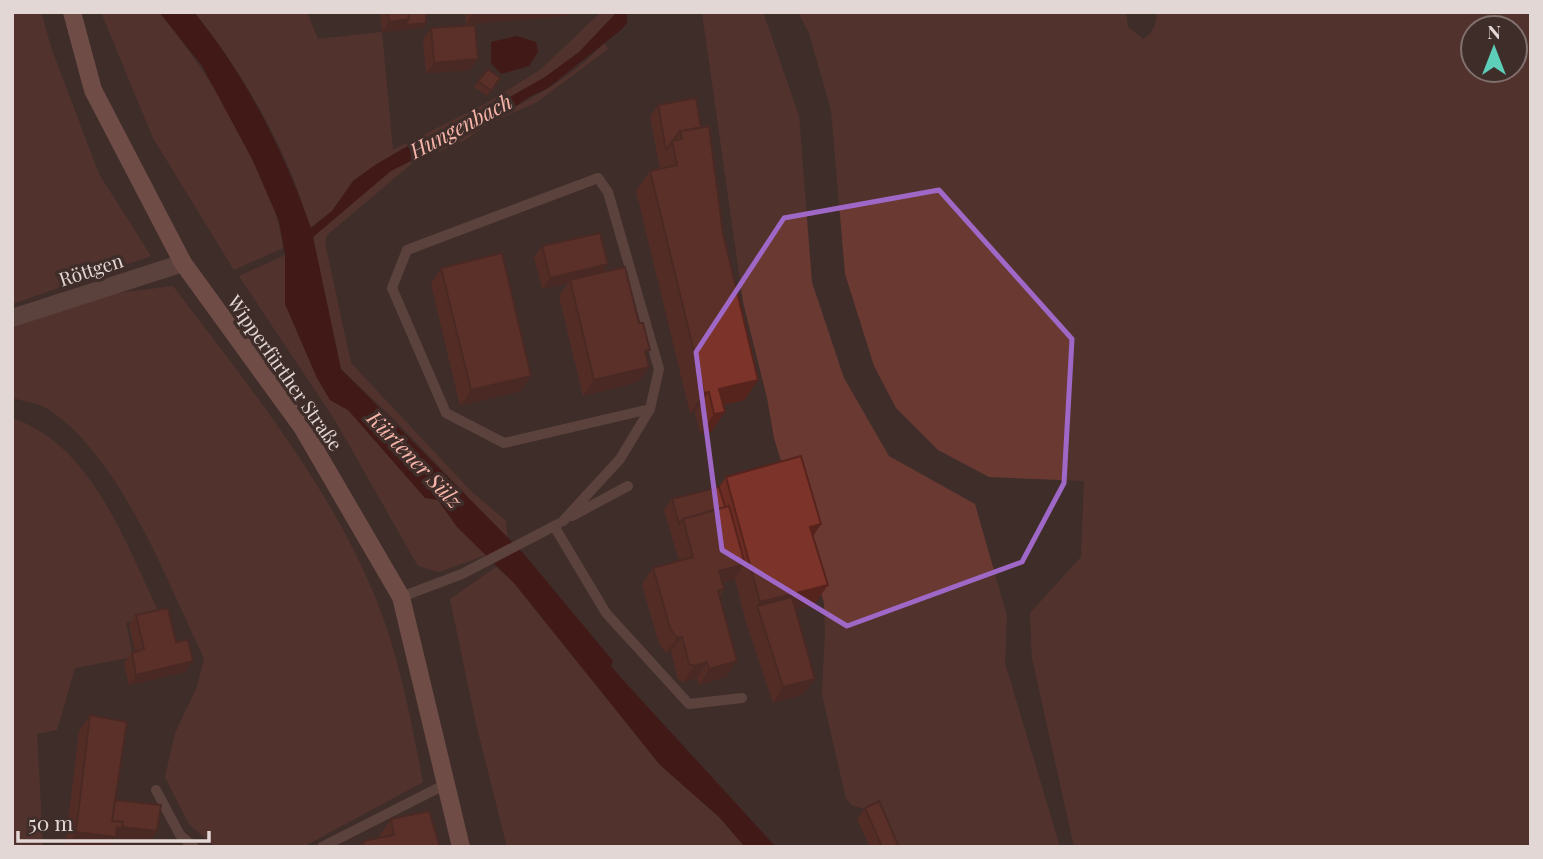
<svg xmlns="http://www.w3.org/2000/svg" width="1543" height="859" font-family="'Playfair Display',serif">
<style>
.green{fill:#693932;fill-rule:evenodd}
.water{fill:#400}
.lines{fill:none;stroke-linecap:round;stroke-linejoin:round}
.lane{stroke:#7e5c56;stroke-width:10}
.street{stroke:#7e5c56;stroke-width:18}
.secondary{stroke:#a87169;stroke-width:18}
.wall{fill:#6b2c23}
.shaded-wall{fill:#57241d}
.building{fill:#7c3329;stroke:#57241d;stroke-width:2}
.marked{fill:none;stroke:#9f68c7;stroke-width:5;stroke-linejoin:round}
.labels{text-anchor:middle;stroke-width:7;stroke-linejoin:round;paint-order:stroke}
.street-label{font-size:19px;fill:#e3d7d5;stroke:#3f2d2a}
.water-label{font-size:21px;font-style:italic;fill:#f8b5aa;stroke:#3f2d2a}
</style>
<rect width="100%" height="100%" fill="#3f2d2a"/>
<path class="green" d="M12,12H41L52,50L99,174L151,256L12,304Z
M101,12H159C208,73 273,170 283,248L234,270L153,138Z
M194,12H307L318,39L382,32L393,150L485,104L540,70L601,12H617L579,52L545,77L473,118L406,147L375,165L353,181L332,211L310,228C290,153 243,72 194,12Z
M702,12H763L799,116L812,282L844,378L889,456L975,504L1007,616L1005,663L1060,847H886L866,809L853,806L846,799L822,694L825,634L824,603L774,438L767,398L743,302Z
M798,12H1126L1128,27L1143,39C1154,32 1156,25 1157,12H1531V847H1074L1032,658L1030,613L1081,557L1084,481L989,477L938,450L896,408L874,366L845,274L831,110L809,33ZM1473,28H1515V70H1473Z
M604,43L608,49L537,102L488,124L462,142L416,160L327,235L325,243L351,363L470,490L506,521L507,538L395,420L341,369L313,237C346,211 376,178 413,157C475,123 556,97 604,43Z
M285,255V304L317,378L330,400L348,410L425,497L438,500L457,527L486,555L439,572L418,566L336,422L239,276Z
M173,286C249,387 333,488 379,607C401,663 411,723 423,782L303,847H215L189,824L165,777L175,733L197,687L204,658C166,580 122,458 48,409C39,403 23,401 12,398V325L111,294Z
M12,418C93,445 125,544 160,614L126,623L133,657L75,668L57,730L37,734L43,847H12Z
M496,567L514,583L660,765L719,817L745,847H507L476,724L450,599Z"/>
<path class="water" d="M159,12H194C246,76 284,151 311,228L332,211L353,181L375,165L406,147L473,118L545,77L579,52L617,12H627V23L621,30L548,88L529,97L502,116L391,171L313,237L341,369L524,554L613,661L611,666L623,680L776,847H745L719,817L660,765L514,583L457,527L438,500L425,498L348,410L330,400L317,378L285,304V255L279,221L252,159L202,66Z
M517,36L536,42L538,52L529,66L501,74L491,63V42Z"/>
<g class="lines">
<path class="lane" d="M572,516L628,486
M563,521L620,459L650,409L659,369L608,192L598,178L407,250L392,288L446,413L504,443L650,409
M554,526L606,613L689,704L742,698
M401,597L462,574L558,524
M156,790L180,835L194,847
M322,847L446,784"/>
<path class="street" d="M12,318L183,263"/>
<path class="secondary" d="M72,12L93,90L183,263L302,427L401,597L461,847"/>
</g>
<path class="wall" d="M380,12H426V23L423,28L382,32Z
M465,12H569L566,16L466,24Z
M431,28L470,70L426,73L423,39Z
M488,69L500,78L487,96L474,87Z
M658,105L701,128L723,233L758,380L744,400L723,405L711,432L700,434L695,412L690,413L636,191L650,171L660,169L650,116Z
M542,246L608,264L603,272L646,355L649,367L638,382L583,396L559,296L568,283L542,289L534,257Z
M441,268L531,376L521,391L460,406L431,284Z
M726,477L821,524L813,536L814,605L796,609L804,694L773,703L746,622L735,579L722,583L724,589L720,596L726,677L699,685L697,678L683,682L678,679L671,652L666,653L659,644L642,584L653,568L679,561L664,510L672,499L719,487Z
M136,615L176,642L185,672L129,685L124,663L132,653L135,652L129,625Z
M90,715L115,800L157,831L150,842L115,838L109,847H65L79,731Z
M865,808L899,847H870L857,819Z
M391,819L440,847H359L363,841L380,838V835Z"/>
<path class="shaded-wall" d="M474,12H569L566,16L466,24Z
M409,19L426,23L423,28L382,32L389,22Z
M478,59L470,70L426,73L434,63Z
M608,264L601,275L570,280L568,283L542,289L550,278Z
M649,367L638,382L583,396L594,380Z
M531,376L521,391L460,406L471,390Z
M758,380L744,400L712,407L719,389Z
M709,392L695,412L690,413L704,393Z
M725,412L711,432L700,434L714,414Z
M821,524L808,544L810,527Z
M745,564L734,579L708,586L719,571Z
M828,585L814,605L761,618L757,606L760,602Z
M682,637L671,652L666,653L677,638Z
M193,661L185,672L129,685L136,675Z
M737,661L726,677L699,685L709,669Z
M707,662L697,678L683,682L694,666Z
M815,679L804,694L773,703L783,687Z
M109,826L157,831L150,842L115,838L109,847H66L76,832Z"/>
<path class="building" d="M388,12H408L409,19L389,22Z
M408,12H426V23L405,25L409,19Z
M475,25L478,59L434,63L431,28Z
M488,69L500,78L491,91L478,81Z
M696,98L701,128L680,131L666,150L658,105Z
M709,126L723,233L758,380L719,389L725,412L714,414L709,392L704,393L650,171L677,165L672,141L682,139L680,131Z
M600,233L608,264L550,278L542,246Z
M502,253L531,376L471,390L441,268Z
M625,267L639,323H643L650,350L645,351L649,367L594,380L570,280Z
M801,456L821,524L810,527L828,585L760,602L726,477Z
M719,487L725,507L683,519L679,524L672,499Z
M729,506L745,564L719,571L724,589L718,591L737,661L709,669L707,662L694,666L689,664L682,637L677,638L670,628L653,568L693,557L683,519Z
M792,597L815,679L783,687L757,606Z
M168,608L176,642L188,640L193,661L136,675L132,653L144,649L136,615Z
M90,715L127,722L112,821L123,822L122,828L117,827L116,837L76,832Z
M115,800L161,805L157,831L122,827L123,822L112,821Z
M879,801L899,847H882L865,808Z
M429,811L440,847H364L363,841L394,835L391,819Z"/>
<path d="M0 0H1543V859H0ZM939,190L1072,339L1064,483L1022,562L847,626L722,550L696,352L784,218Z" fill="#3f2d2a" fill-opacity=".55" fill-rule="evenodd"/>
<path class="marked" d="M939,190L1072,339L1064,483L1022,562L847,626L722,550L696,352L784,218Z"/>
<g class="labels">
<g class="street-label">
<text transform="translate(91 270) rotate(-18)" y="7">Röttgen</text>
<text transform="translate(285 373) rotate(55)" y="7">Wipperfürther Straße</text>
</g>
<g class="water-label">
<text transform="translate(461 127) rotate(-28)" y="7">Hungenbach</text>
<text transform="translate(414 460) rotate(46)" y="7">Kürtener Sülz</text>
</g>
</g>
<rect width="1543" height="859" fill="none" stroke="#e3d7d5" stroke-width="28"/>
<g transform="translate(1494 49)"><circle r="33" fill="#3f2d2a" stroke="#81716e" stroke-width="2"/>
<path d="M0-5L12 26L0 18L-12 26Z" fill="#5dceb9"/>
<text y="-10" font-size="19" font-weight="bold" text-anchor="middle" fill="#e3d7d5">N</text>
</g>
<path d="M18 831v10h191v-10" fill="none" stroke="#e3d7d5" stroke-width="3.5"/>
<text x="28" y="831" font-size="21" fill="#e3d7d5" stroke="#3f2d2a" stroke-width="5" paint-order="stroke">50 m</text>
</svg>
